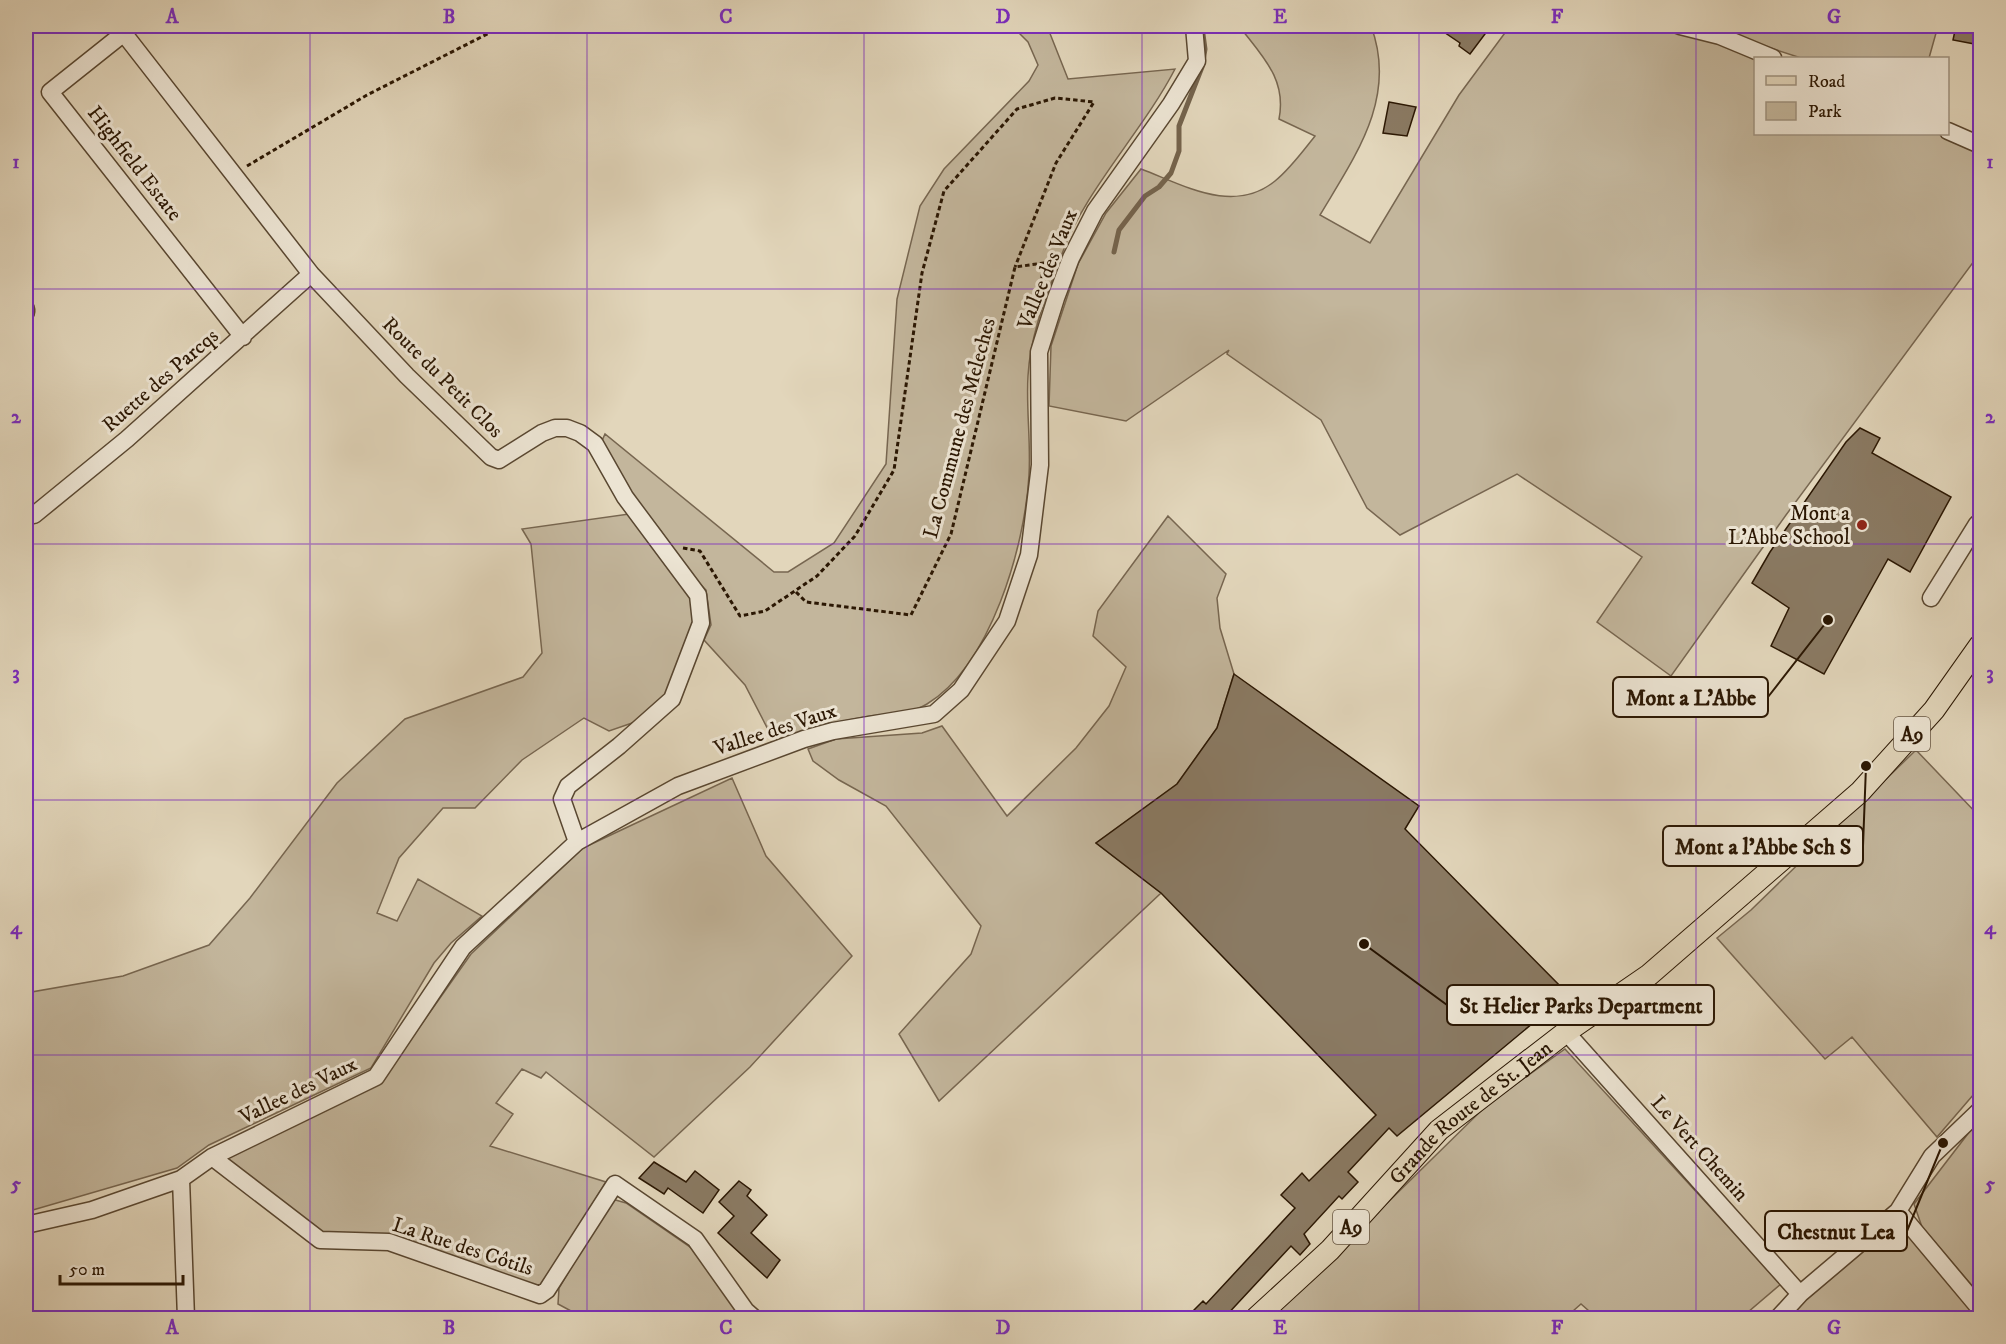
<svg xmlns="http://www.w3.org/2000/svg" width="2006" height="1344" font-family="'IM FELL DW Pica',serif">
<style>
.green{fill:#c3b69c;stroke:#776650;stroke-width:1.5}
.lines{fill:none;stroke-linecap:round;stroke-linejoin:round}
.stream{stroke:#74634c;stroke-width:5}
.building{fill:#8a7a63;stroke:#2b1703;stroke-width:1.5}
.minor-casing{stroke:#594731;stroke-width:19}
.major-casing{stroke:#2b1703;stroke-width:23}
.path{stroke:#2b1703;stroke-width:3;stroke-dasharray:4.5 3;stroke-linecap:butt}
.minor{stroke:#ece4d3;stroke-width:16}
.major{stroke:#e2d6bb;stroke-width:21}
.grid{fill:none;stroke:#7b2cbf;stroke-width:1.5;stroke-opacity:0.55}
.poi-dot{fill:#8f2418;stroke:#ece4d3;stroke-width:2}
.labels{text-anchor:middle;stroke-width:6;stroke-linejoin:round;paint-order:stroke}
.shield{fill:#ece4d3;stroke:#655441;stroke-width:1.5}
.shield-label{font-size:20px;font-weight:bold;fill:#2b1703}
.street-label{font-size:21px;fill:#2b1703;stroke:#ece4d3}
.poi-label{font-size:21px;fill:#2b1703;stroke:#ece4d3;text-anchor:end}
.leader{fill:none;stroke:#2b1703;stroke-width:2}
.callout-dot{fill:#2b1703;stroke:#ece4d3;stroke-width:2}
.callout{fill:#ece4d3;stroke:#2b1703;stroke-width:2}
.callout-label{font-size:22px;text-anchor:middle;font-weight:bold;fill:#2b1703}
.neatline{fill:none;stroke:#7b2cbf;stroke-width:2}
.grid-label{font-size:20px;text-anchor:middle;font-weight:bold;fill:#7b2cbf}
</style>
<rect width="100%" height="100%" fill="#e2d6bb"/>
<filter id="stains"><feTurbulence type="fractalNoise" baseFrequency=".00333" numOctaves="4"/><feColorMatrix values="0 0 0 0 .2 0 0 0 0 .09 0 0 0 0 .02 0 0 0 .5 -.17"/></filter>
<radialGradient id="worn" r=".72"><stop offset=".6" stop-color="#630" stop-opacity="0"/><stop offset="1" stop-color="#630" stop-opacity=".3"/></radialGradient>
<path class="green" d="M1012,26H1047L1068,79L1175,69C1143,131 1084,191 1062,254C1048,292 1030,334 1028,376C1026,409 1031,442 1029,475C1025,546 991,665 927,704C911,714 888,714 870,716C836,722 805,728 775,743L745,685L704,640L711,625L706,590L687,571L661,531L632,495L601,443L605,434L774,572H788L834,543L886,464L897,299L920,206L944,169L1029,81L1038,65L1028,42Z
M1239,26H1371C1398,98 1355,156 1320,215L1370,243L1459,95L1510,26H1663L1709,39L1756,58V134H1942L1980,150V253L1786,515L1671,676L1597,622L1642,557L1517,474L1400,535L1367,508L1321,420L1227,354L1229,350L1126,421L1049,406L1051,346L1078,264L1106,213L1141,169C1184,185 1233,215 1275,181C1290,169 1303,151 1315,136L1279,119C1287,79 1262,56 1239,26Z
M1703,26H1938L1929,58H1801Z
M629,514L693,598L696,620L667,695L635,722L609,731L584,718L522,760L475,808H443L399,858L377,913L397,921L418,879L482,916L451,943L434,963L371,1068L209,1145L177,1168L26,1212V993L123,976L209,945L250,898L337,783L405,719L523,677L542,653L531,544L522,529Z
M1168,516L1226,574L1217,598L1220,628L1234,674L1217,728L1177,784L1096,843L1161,893L939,1101L899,1034L971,954L981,926L886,806L839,780L813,761L808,749L836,739L922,733L942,726L1007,816L1076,748L1109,706L1126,667L1093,636L1098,611Z
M1916,750L1980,817V1087L1937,1137L1852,1037L1825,1059L1717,938L1751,910Z
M732,778L766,856L852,956L750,1067L654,1157L546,1072L541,1078L522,1069L496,1103L513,1114L490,1146L606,1182L548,1278L537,1288L389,1236L322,1234L223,1158L380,1083L471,954L583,848Z
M1565,1049L1781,1284L1741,1318H1597L1581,1304L1565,1318H1270L1488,1104Z
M1980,1118V1295L1922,1227L1914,1204Z
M612,1199L626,1203L700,1254L742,1318H584L558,1304L559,1288Z
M1890,1229L1915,1240L1980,1318H1787L1801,1304Z"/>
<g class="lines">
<path class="stream" d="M1114,252L1119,230L1145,196L1159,187L1171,173L1179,151V126L1202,67L1205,49L1202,27"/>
</g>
<path class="building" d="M1435,26H1491L1470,54L1459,46L1460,43Z
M1956,26H1980V45L1953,40Z
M1389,102L1416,107L1407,136L1383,133Z
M1860,428L1880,438L1872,453L1951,497L1910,572L1888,559L1824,674L1771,646L1789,608L1752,583L1770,552L1846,442Z
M1234,674L1419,806L1405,829L1568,994L1397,1136L1389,1128L1348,1172L1358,1182L1342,1199L1339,1196L1304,1234L1310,1244L1300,1255L1291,1246L1224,1318H1186L1203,1301L1206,1304L1295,1208L1281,1195L1302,1173L1309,1181L1376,1115L1161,893L1096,843L1177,784L1217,728Z
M654,1162L686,1182L695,1171L719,1190L703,1213L668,1188L664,1194L639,1178Z
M739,1181L751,1190L747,1196L767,1215L751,1233L780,1260L767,1278L718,1233L734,1216L719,1202Z"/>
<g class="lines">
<defs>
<path id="minor" d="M118,26L311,274L407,376L491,457L499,460L542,433L555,428H567L580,433L595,444L625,497L698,595L701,623L672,699L619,746L568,786L562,799L577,842
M1680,26L1720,36L1773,58
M124,33L50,92L243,337
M1948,131L1980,145
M26,309V312
M34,515L127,439L311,274
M1931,598L1977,524L1980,526
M1566,1032L1800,1294
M212,1157L320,1240L389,1242L540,1295L547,1290L615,1184L695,1239L746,1311L754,1318
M181,1179L186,1318
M1898,1211L1980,1309
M26,1225L92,1210L181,1179L212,1157L376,1077L463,947L577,842L678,786L804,739L833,731L934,714L961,690L1007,621L1029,555L1040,465L1039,352L1056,298L1071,258L1095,211L1171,104L1197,61L1194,26
M1778,1318L1800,1294L1898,1211L1932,1156L1980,1110"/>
<g id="major">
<path id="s1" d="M1256,1318L1330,1250L1439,1130L1566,1032L1649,975L1860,792L1934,710L1980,645"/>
</g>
</defs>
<use href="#minor" class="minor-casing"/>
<use href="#major" class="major-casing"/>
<path class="path" d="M247,166L367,95L503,26
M683,548L700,551L740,616L765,611L817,576L855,536L894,470L922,273L944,191L1017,109L1055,98L1094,102L1056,163L1015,267
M796,592L806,602L911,615L951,534L1015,267L1044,263L1040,290"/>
<use href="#minor" class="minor"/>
<use href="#major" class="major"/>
</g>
<path class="grid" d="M310,26V1318M587,26V1318M864,26V1318M1142,26V1318M1419,26V1318M1696,26V1318M26,289H1980M26,544H1980M26,800H1980M26,1055H1980"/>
<circle class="poi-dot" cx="1862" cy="525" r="6"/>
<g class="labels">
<g class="shield">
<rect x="1894" y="717" width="36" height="34" rx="4.5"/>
<rect x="1333" y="1210" width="36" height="34" rx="4.5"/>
</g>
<g class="shield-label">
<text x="1912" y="741">A9</text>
<text x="1351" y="1234">A9</text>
</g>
<g class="street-label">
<text transform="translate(135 163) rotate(52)" y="7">Highfield Estate</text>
<text transform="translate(1047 269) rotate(-68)" y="7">Vallee des Vaux</text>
<text transform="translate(443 377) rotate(45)" y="7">Route du Petit Clos</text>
<text transform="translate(160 380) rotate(-41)" y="7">Ruette des Parcqs</text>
<text transform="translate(959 428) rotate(-75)" y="7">La Commune des Meleches</text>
<text transform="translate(775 729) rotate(-18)" y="7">Vallee des Vaux</text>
<text transform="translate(298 1090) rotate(-26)" y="7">Vallee des Vaux</text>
<text dy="7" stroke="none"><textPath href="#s1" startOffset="298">Grande Route de St. Jean</textPath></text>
<text transform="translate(1700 1148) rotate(48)" y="7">Le Vert Chemin</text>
<text transform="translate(463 1246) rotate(18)" y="7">La Rue des Côtils</text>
</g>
<g class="poi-label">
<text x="1850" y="520">Mont a<tspan x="1850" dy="24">L'Abbe School</tspan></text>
</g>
</g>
<path class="leader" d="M1828 620L1768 697M1866 766L1863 846M1364 944L1447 1005M1943 1143L1907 1231"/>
<g class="callout-dot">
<circle cx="1828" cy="620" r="6"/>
<circle cx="1866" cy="766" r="6"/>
<circle cx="1364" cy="944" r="6"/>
<circle cx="1943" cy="1143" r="6"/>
</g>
<g class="callout">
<rect x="1613" y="677" width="155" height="40" rx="6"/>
<rect x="1663" y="826" width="200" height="40" rx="6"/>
<rect x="1447" y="985" width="267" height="40" rx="6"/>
<rect x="1765" y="1211" width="142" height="40" rx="6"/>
</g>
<g class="callout-label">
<text x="1691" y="705">Mont a L'Abbe</text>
<text x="1763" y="854">Mont a l'Abbe Sch S</text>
<text x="1581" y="1013">St Helier Parks Department</text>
<text x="1836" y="1239">Chestnut Lea</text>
</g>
<rect width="2006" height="1344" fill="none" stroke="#e2d6bb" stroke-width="66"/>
<rect x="1754" y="57" width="195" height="78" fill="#ece4d3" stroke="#9f9280" stroke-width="1.5"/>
<rect x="1766" y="76" width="30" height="9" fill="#e2d6bb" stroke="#9f9280" stroke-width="1.5"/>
<text x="1808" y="87" font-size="18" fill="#2b1703">Road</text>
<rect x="1766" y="102" width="30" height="18" fill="#c3b69c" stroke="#9f9280" stroke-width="1.5"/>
<text x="1808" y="117" font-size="18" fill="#2b1703">Park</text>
<path d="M60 1275v9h123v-9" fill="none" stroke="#2b1703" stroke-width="3"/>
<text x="69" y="1275" font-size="18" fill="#2b1703" stroke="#ece4d3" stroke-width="4.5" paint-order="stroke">50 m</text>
<rect x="33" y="33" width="1940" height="1278" class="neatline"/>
<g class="grid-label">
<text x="172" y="23">A</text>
<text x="449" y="23">B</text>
<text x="726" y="23">C</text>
<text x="1003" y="23">D</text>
<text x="1280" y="23">E</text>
<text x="1557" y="23">F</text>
<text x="1834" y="23">G</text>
<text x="16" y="168">1</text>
<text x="1990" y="168">1</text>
<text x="16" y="423">2</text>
<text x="1990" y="423">2</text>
<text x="16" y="679">3</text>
<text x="1990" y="679">3</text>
<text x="16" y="934">4</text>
<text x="1990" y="934">4</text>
<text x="16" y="1190">5</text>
<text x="1990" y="1190">5</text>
<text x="172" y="1334">A</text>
<text x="449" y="1334">B</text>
<text x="726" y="1334">C</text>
<text x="1003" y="1334">D</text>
<text x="1280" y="1334">E</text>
<text x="1557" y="1334">F</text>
<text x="1834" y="1334">G</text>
</g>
<rect width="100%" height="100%" filter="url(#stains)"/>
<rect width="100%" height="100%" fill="url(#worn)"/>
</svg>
